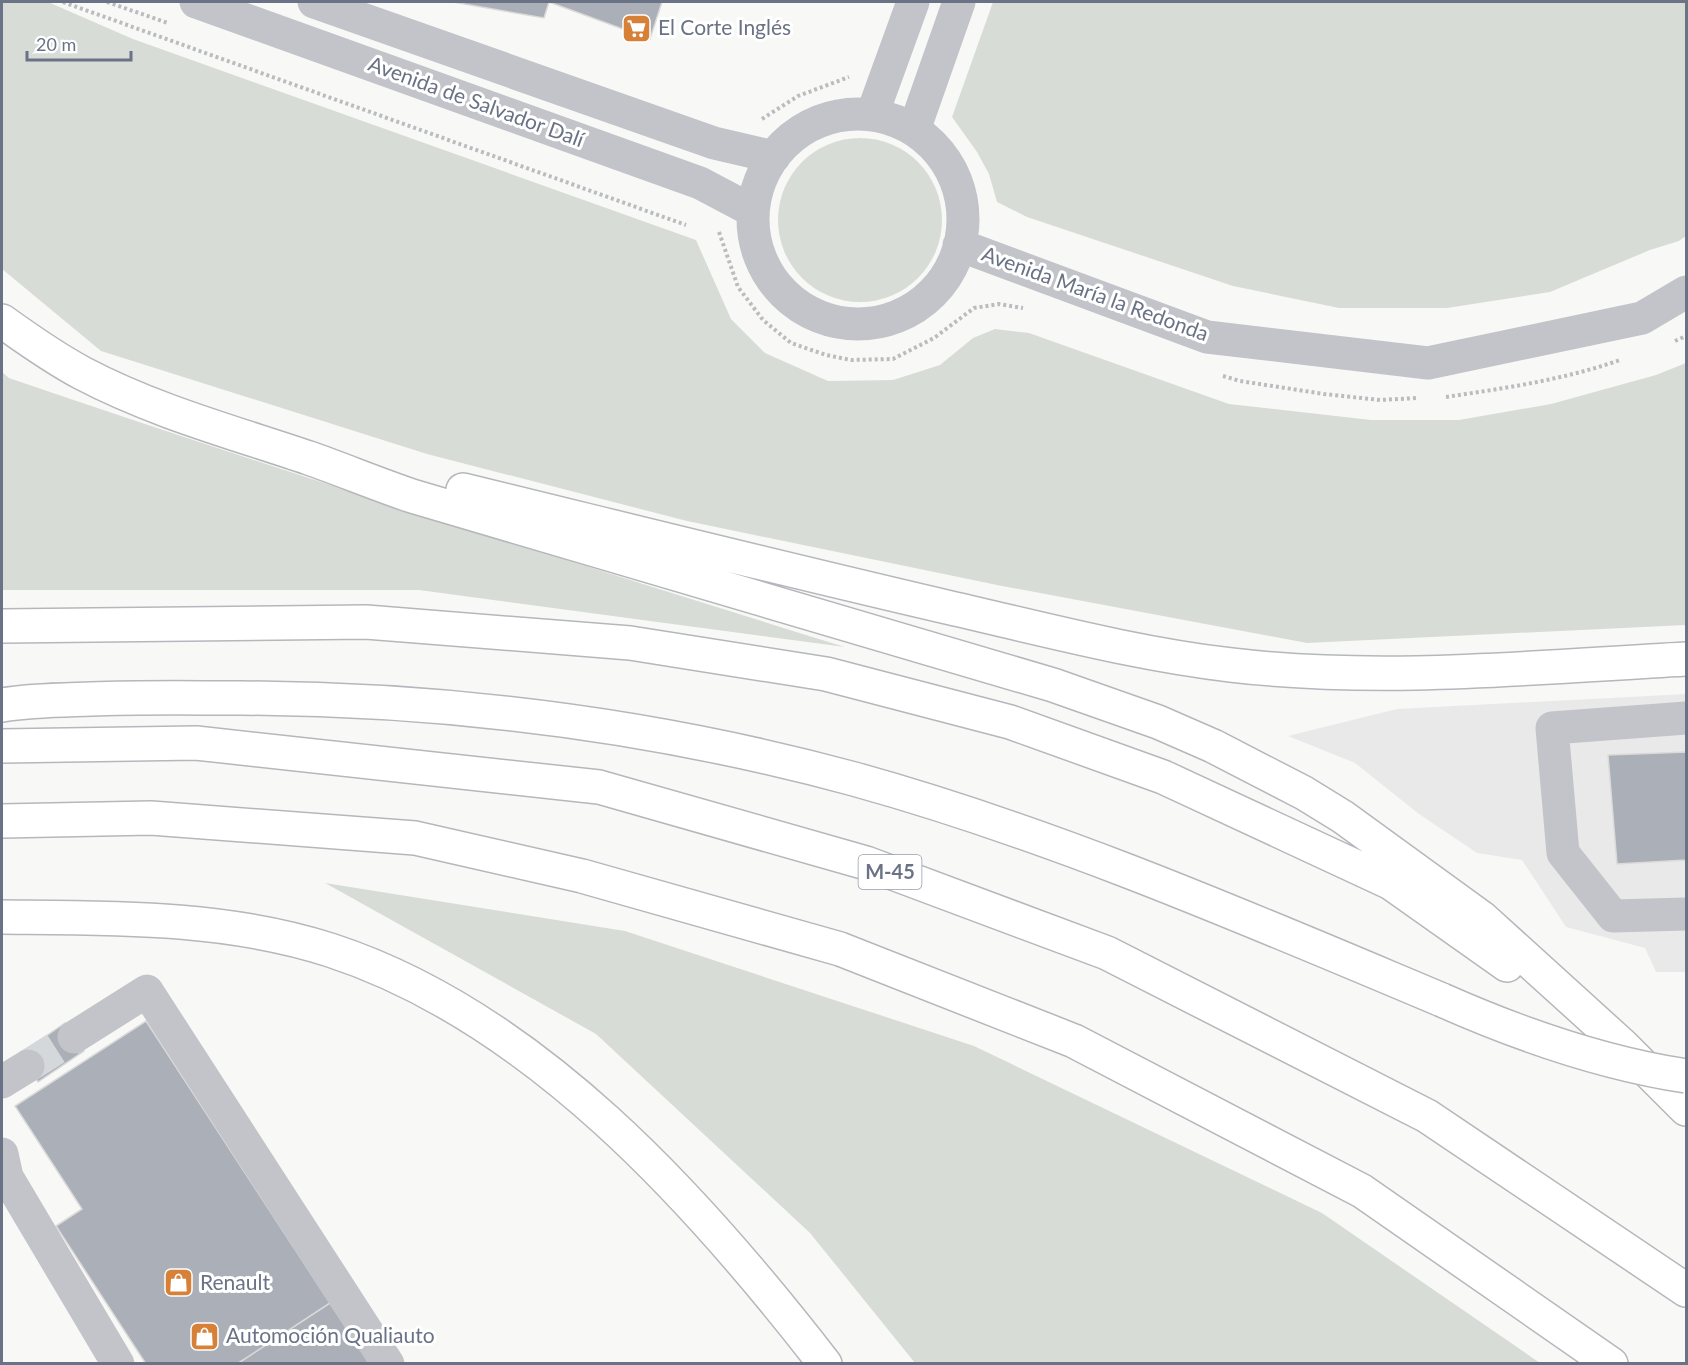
<svg xmlns="http://www.w3.org/2000/svg" width="1688" height="1365" font-family="Lato,sans-serif">
<style>
.built{fill:#e9e9e9}
.green{fill:#d7ddd6}
.building{fill:#abafb8;stroke:#dadad9;stroke-width:1.5}
.lines{fill:none;stroke-linecap:round;stroke-linejoin:round}
.minor-tunnel{stroke:#d4d8da;stroke-width:33;stroke-dasharray:33 16;stroke-linecap:butt}
.highway-casing{stroke:#b5b7bc;stroke-width:36}
.path{stroke:#babcbf;stroke-width:4;stroke-dasharray:3 3;stroke-linecap:butt}
.minor{stroke:#c2c4c9;stroke-width:33}
.highway{stroke:#fff;stroke-width:33}
.highway-bridge-casing{stroke:#b5b7bc;stroke-width:36;stroke-linecap:butt}
.highway-bridge{stroke:#fff;stroke-width:33}
.labels{text-anchor:middle;stroke-width:6;stroke-linejoin:round;paint-order:stroke}
.shield{fill:#fff;stroke:#979daa;stroke-width:1.5}
.shield-label{font-size:20px;font-weight:bold;fill:#6a7385}
.poi-label{font-size:21px;fill:#6a7385;stroke:#fff;text-anchor:start}
.street-label{font-size:21px;fill:#6a7385;stroke:#fff}
</style>
<rect width="100%" height="100%" fill="#f8f9f6"/>
<path class="built" d="M1686,694V972H1656L1645,948L1566,927L1522,860L1477,853L1419,814L1355,763L1288,736L1397,709Z"/>
<path class="green" d="M2,2H48L133,39L696,240L731,319L765,353L828,381L893,380L940,365L973,338L995,329L1029,333L1229,404L1371,420H1459L1551,404L1656,375L1686,363V625L1307,643L1002,586L687,521L427,454L101,351L2,269Z
M993,2H1686V236L1679,241L1650,250L1550,292L1447,308H1339L1233,286L1027,217L997,202L989,174L977,152L952,117Z
M778 220a82 82 0 1 1 164 0a82 82 0 1 1-164 0Z
M2,372L9,378C286,473 565,560 845,647L419,590H2Z
M325,883L625,931L974,1046L1322,1213L1540,1363H915L810,1233L596,1034Z"/>
<path class="building" d="M453,2H662L650,39L549,2L544,18Z
M1686,752V860L1617,864L1608,755Z
M146,1021L330,1303L237,1364H146L56,1226L82,1209L15,1106Z
M65,1023L84,1051L38,1082L20,1054Z
M330,1303L370,1364H237Z"/>
<g class="lines">
<path class="minor-tunnel" d="M28,1066L74,1037"/>
<defs>
<path id="highway" d="M2,321C27,339 54,358 82,373C154,411 232,432 309,458C343,470 377,484 412,496L1053,685L1158,722L1213,746L1304,793L1343,817L1482,918L1622,1045L1686,1109
M463,490C627,530 791,571 955,609C1047,630 1137,654 1231,665C1382,683 1536,667 1686,659
M2,626L366,622L630,643L826,674L1010,722L1163,777L1391,883L1507,965
M2,705C31,700 61,700 91,699C141,697 191,698 240,698C447,699 655,725 854,779C1056,835 1249,919 1442,1000
M2,746L196,743L599,787L866,863L1107,953L1427,1116L1686,1290
M2,821L151,818L415,838L582,876L840,949L1074,1041L1362,1191L1611,1364
M2,917C111,918 225,916 330,950C533,1016 698,1200 825,1364"/>
</defs>
<use href="#highway" class="highway-casing"/>
<path class="path" d="M63,2L686,225
M107,2L168,23
M762,119L798,96L849,77
M719,232L738,287L763,320L791,343L826,355L851,360L893,359L934,338L974,308L999,304L1023,308
M1675,341L1686,336
M1223,376L1240,381L1324,394L1380,400L1418,398
M1446,397C1505,388 1563,380 1620,360"/>
<path class="minor" d="M196,2L700,183L753,211
M314,2L714,143L774,157
M753 219a105 105 0 1 1 210 0a105 105 0 1 1-210 0Z
M872,115L913,2
M914,130L959,2
M959,245L1207,337L1428,363L1642,318L1686,292
M1686,718L1552,728L1563,853L1613,916L1686,914
M74,1037L147,991L388,1364
M2,1082L28,1066
M2,1154L7,1177L118,1364"/>
<use href="#highway" class="highway"/>
<defs>
<path id="highway-bridge" d="M1442,1000C1521,1035 1601,1063 1686,1076"/>
</defs>
<use href="#highway-bridge" class="highway-bridge-casing"/>
<use href="#highway-bridge" class="highway-bridge"/>
</g>
<defs>
<symbol id="supermarket-square" viewBox="-11 -11 22 22"><rect x="-9" y="-9" width="18" height="18" rx="4" fill="#d78038" stroke="#fff"/><path d="M-6-5.5h2.5l.6 2H6L4.5 2H-2.5L-4.4-4H-6ZM-1.5 3.2a1.3 1.3 0 1 0 .1 0ZM3 3.2a1.3 1.3 0 1 0 .1 0Z" fill="#fff"/></symbol>
<symbol id="shop-square" viewBox="-11 -11 22 22"><rect x="-9" y="-9" width="18" height="18" rx="4" fill="#d78038" stroke="#fff"/><path d="M-5-2.5h2.3a2.7 3.5 0 0 1 5.4 0H5L5.5 6h-11ZM-1.5-2.5h3a1.5 2.3 0 0 0-3 0Z" fill="#fff"/></symbol>
</defs>
<g fill-rule="evenodd">
<use href="#supermarket-square" x="620" y="12" width="33" height="33"/>
<use href="#shop-square" x="162" y="1266" width="33" height="33"/>
<use href="#shop-square" x="188" y="1320" width="33" height="33"/>
</g>
<g class="labels">
<rect class="shield" x="858.5" y="855" width="63" height="34" rx="4.5"/>
<g class="shield-label">
<text x="890" y="879">M-45</text>
</g>
<g class="poi-label">
<text x="658" y="35">El Corte Inglés</text>
<text x="200" y="1290">Renault</text>
<text x="226" y="1343">Automoción Qualiauto</text>
</g>
<g class="street-label">
<text transform="translate(476 102) rotate(20)" y="7">Avenida de Salvador Dalí</text>
<text transform="translate(1095 294) rotate(20)" y="7">Avenida María la Redonda</text>
</g>
</g>
<rect width="1688" height="1365" fill="none" stroke="#6a7385" stroke-width="6"/>
<path d="M27 51v9h104v-9" fill="none" stroke="#6a7385" stroke-width="3"/>
<text x="36" y="51" font-size="18" fill="#6a7385" stroke="#ffffff" stroke-width="4.5" paint-order="stroke">20 m</text>
</svg>
